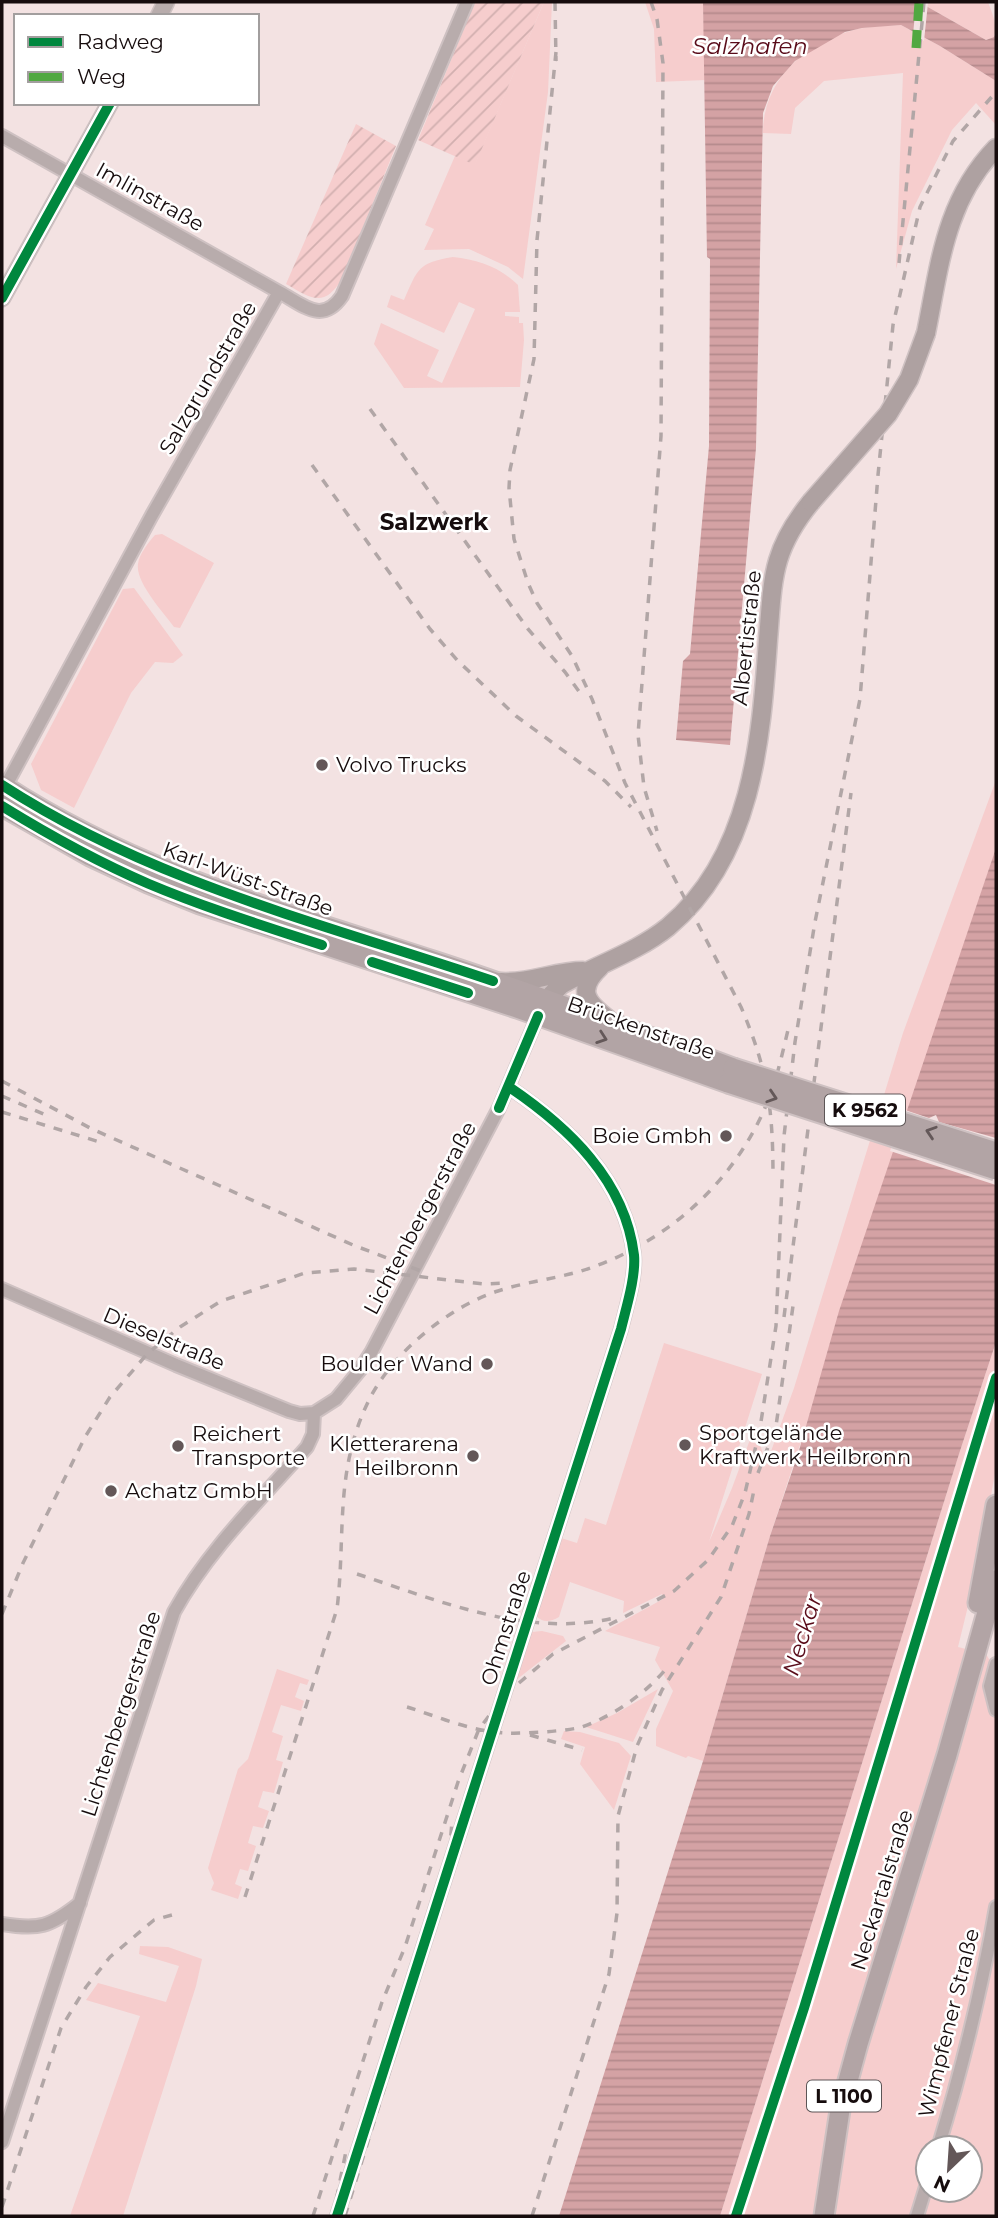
<svg xmlns="http://www.w3.org/2000/svg" width="998" height="2218" font-family="Montserrat,sans-serif">
<style>
.grass{fill:#f6cdcd;fill-rule:evenodd}
.garden{fill:url(#garden-furrows)}
.water{fill:url(#water-rules)}
.pier{fill:#f3e2e2}
.lines{fill:none;stroke-linecap:round;stroke-linejoin:round}
.minor-casing{stroke:#cec1c2;stroke-width:16}
.tertiary-casing{stroke:#cec1c2;stroke-width:19}
.secondary-casing{stroke:#cec1c2;stroke-width:21}
.primary-casing{stroke:#cec1c2;stroke-width:23}
.minor{stroke:#b8acac;stroke-width:12}
.tertiary{stroke:#b8acac;stroke-width:16}
.secondary{stroke:#aea1a1;stroke-width:18}
.primary{stroke:#b2a4a5;stroke-width:19}
.rail{stroke:#b1a6a6;stroke-width:3.5;stroke-dasharray:9 9;stroke-linecap:butt}
.secondary-bridge-casing{stroke:#cec1c2;stroke-width:21;stroke-linecap:butt}
.primary-bridge-casing{stroke:#cec1c2;stroke-width:23;stroke-linecap:butt}
.secondary-bridge{stroke:#aea1a1;stroke-width:18}
.primary-bridge{stroke:#b2a4a5;stroke-width:19}
.quiet{stroke:#51a841;stroke-width:9;stroke-dasharray:18 9;stroke-linecap:butt}
.cycleway-casing{stroke:#fff;stroke-width:15}
.cycleway{stroke:#00873e;stroke-width:10}
.oneway{stroke:#645859}
.poi-dot{fill:#635758;stroke:#fff;stroke-width:2.5}
.labels{text-anchor:middle;stroke-width:5;stroke-linejoin:round;paint-order:stroke}
.shield{fill:#fff;stroke:#5c5556;stroke-width:2}
.shield-label{font-size:19px;font-weight:bold;fill:#160c0d}
.street-label{font-size:21px;fill:#160c0d;stroke:#fff}
.poi-label{font-size:21px;fill:#160c0d;stroke:#fff;text-anchor:start}
.water-label{font-size:23px;font-style:italic;fill:#590b19;stroke:#fff}
.neighbourhood-label{font-size:23px;font-weight:bold;fill:#160c0d;stroke:#fff}
</style>
<defs>
<pattern id="garden-furrows" width="10" height="10" patternUnits="userSpaceOnUse" patternTransform="scale(1.75)"><rect width="10" height="10" fill="#f6cdcd"/><path d="M-1 1l2-2M0 10L10 0M9 11l2-2" fill="none" stroke="#d2afaf"/></pattern>
<pattern id="water-rules" width="6" height="5" patternUnits="userSpaceOnUse" patternTransform="scale(1.75)"><rect width="6" height="5" fill="#d4a2a4"/><path d="M0 2.5h6" fill="none" stroke="#b58a8c"/></pattern>
</defs>
<rect width="100%" height="100%" fill="#f3e2e2"/>
<path class="grass" d="M544,2H552L548,92L523,279L508,267L469,249L424,250L434,229L425,225L455,156L475,164Z
M645,2H703L706,80L656,82L654,29Z
M919,2H988C992,13 998,25 994,37L986,40Z
M901,25L940,46L996,81V125L976,103L952,130L912,211L896,269L903,73L824,81L795,108L791,134L763,133C763,83 800,47 847,32C864,26 883,26 901,25Z
M453,257C478,260 500,267 518,285L520,312H505V316L519,317V323H523L524,340L520,387L404,388L374,344L381,323L439,350L427,376L442,383L475,309L459,302L444,333L387,307L391,295L404,300C418,268 418,263 453,257Z
M162,534L214,563L180,628L174,627C164,613 135,582 138,564C139,554 149,542 155,535Z
M134,588L183,655L173,663L155,662L131,693L74,808L41,790L31,764L123,589Z
M996,780V848L770,1536L703,1761L688,1756L686,1758L656,1746V1729L673,1691L655,1660L660,1647L605,1631L663,1599L662,1594L623,1613L624,1601L570,1582L559,1617C550,1622 543,1623 536,1616L561,1538L577,1543L585,1518L606,1525L664,1343L762,1374L709,1542L732,1488L755,1426L766,1465L794,1388L903,1033Z
M996,1342V1468L979,1561L958,1647L986,1654L992,1664L994,1715L996,1718V2216H720L959,1454ZM928,2148H970V2190H928Z
M542,1631L563,1636L566,1641L516,1680L522,1651L532,1632Z
M277,1669L309,1680L307,1685L300,1683L295,1697L304,1701L301,1711L281,1705L272,1732L283,1736L276,1760L283,1762L274,1793L263,1791L258,1807L269,1811L263,1828L253,1826L248,1843L256,1846L248,1871L240,1869L235,1884L242,1887L238,1899L211,1890L214,1883L208,1868L238,1769L248,1759Z
M658,1689L633,1742L586,1727L617,1713Z
M564,1731L580,1732L619,1743L631,1756L614,1810L580,1764L585,1747L561,1739Z
M140,1946L168,1947L202,1959L196,1986L123,2216H70L140,2016L86,2000L98,1983L166,2002L179,1966L139,1954Z"/>
<path class="garden" d="M475,2H544L475,165L418,140Z
M356,124L396,146L342,279C324,308 312,299 286,284Z"/>
<path class="water" d="M703,2H919L986,40L994,37L996,33V81L940,46L901,25L862,28L845,32L795,61L773,86L763,113L756,448L730,745L676,740L683,661L690,654L709,446L710,259L707,257Z
M996,848V1342L959,1454L720,2216H559L703,1761L770,1536L798,1454L839,1311Z"/>
<path class="pier" d="M916,2L928,3L924,41L913,35Z
M905,1110L929,1118L936,1115L939,1122L996,1138V1185L890,1151Z"/>
<g class="lines">
<defs>
<path id="minor" d="M2,136L279,292C303,305 322,325 342,296L467,2
M3,791L152,515L279,292
M2,1289L176,1365L289,1411L300,1414L314,1413L336,1399L360,1370L372,1351L499,1108L538,1016
M996,1664L990,1686L996,1710
M2,1924C39,1930 50,1927 80,1903
M2,2142L174,1612C208,1550 261,1499 307,1447L313,1434L314,1413
M938,2148C962,2069 982,1988 996,1907
M337,2216L621,1329C626,1308 636,1277 634,1255C625,1180 568,1127 509,1087
M917,2216L928,2180"/>
<path id="tertiary" d="M159,16L166,2
M2,298L110,103"/>
<path id="secondary" d="M926,333C940,264 945,201 996,148
M600,967C576,990 586,1002 608,1019
M501,982C529,984 555,971 583,971
M542,1010L552,994L561,985C596,965 637,952 668,927C752,857 761,741 768,640C773,579 771,551 811,502"/>
<path id="primary" d="M2,785C138,874 280,911 433,961C534,994 634,1031 733,1068
M2,806L90,856L148,883L200,904L517,1008L728,1083
M978,1603L996,1505
M824,2216L840,2110L858,2044L947,1755L996,1580"/>
</defs>
<use href="#minor" class="minor-casing"/>
<use href="#tertiary" class="tertiary-casing"/>
<use href="#secondary" class="secondary-casing"/>
<use href="#primary" class="primary-casing"/>
<use href="#minor" class="minor"/>
<use href="#tertiary" class="tertiary"/>
<use href="#secondary" class="secondary"/>
<use href="#primary" class="primary"/>
<path class="rail" d="M555,2L556,61
M651,2L657,19L663,63L661,436L638,735L644,787L657,831
M556,52L537,240L534,359L510,470L509,488L514,539L528,583L537,603L572,656L592,699L625,783L741,1007C768,1070 773,1109 773,1178
M899,263L924,2
M370,409L528,629L565,672L583,697
M312,465L430,629L458,661L516,716L605,781L631,807
M2,1081L92,1129L353,1245L421,1271
M2,1096L48,1116
M2,1112L103,1143
M784,1317L851,793
M758,1473L776,1426L793,1306
M357,1574C440,1601 526,1638 614,1618
M2,1614L23,1563L85,1437L110,1397L148,1353L180,1327L221,1301L305,1273L354,1269L483,1284L506,1283
M407,1707C439,1717 473,1732 506,1733C523,1734 567,1731 582,1727C613,1716 645,1694 666,1669
M530,1735L582,1750
M245,1897L337,1609C346,1535 334,1473 368,1402C391,1354 448,1307 498,1291C525,1282 554,1279 581,1271C665,1245 737,1181 769,1098C778,1075 783,1050 789,1026
M2,2207L61,2028L86,1987L110,1957L154,1920L172,1915
M313,2216L382,2002L405,1947L458,1782L479,1729L505,1695L553,1654L674,1591L708,1560L732,1526L745,1493L760,1428L776,1326L784,1136L795,1042L815,922L860,699L878,475L893,325L920,207L953,141L996,92
M333,2216L347,2146
M345,2216L447,1885L452,1821
M532,2216L609,1974L617,1913L618,1816L637,1746L662,1690L721,1597L749,1514L754,1490"/>
<defs>
<path id="secondary-bridge" d="M811,502L888,414L909,379L926,333"/>
<path id="primary-bridge" d="M733,1068L996,1152
M728,1083L996,1170"/>
</defs>
<use href="#secondary-bridge" class="secondary-bridge-casing"/>
<use href="#primary-bridge" class="primary-bridge-casing"/>
<use href="#secondary-bridge" class="secondary-bridge"/>
<use href="#primary-bridge" class="primary-bridge"/>
<path class="quiet" d="M916,48L919,2"/>
<defs>
<path id="cycleway" d="M2,298L110,103
M2,785C153,883 325,924 493,981
M2,806C49,835 98,862 149,884C206,908 264,926 322,945
M372,962L468,993
M499,1108L538,1016
M337,2216L621,1329C626,1308 636,1277 634,1255C625,1180 568,1127 509,1087
M736,2216L804,2008L996,1378"/>
</defs>
<use href="#cycleway" class="cycleway-casing"/>
<use href="#cycleway" class="cycleway"/>
</g>
<defs><path id="oneway-chevron" d="M-2-3.5L2.5 0L-2 3.5" fill="none" stroke-width="1.6" stroke-linecap="round" stroke-linejoin="round" transform="scale(1.75)"/></defs>
<g class="oneway">
<use href="#oneway-chevron" transform="translate(602 1038) rotate(19)"/>
<use href="#oneway-chevron" transform="translate(772 1097) rotate(18)"/>
<use href="#oneway-chevron" transform="translate(931 1132) rotate(-162)"/>
</g>
<g class="poi-dot">
<circle cx="322" cy="765" r="7"/>
<circle cx="726" cy="1136" r="7"/>
<circle cx="487" cy="1364" r="7"/>
<circle cx="685" cy="1445" r="7"/>
<circle cx="178" cy="1446" r="7"/>
<circle cx="473" cy="1456" r="7"/>
<circle cx="111" cy="1491" r="7"/>
</g>
<g class="labels">
<g class="shield">
<rect x="825" y="1094.5" width="80" height="31" rx="5"/>
<rect x="807" y="2080.5" width="74" height="31" rx="5"/>
</g>
<g class="shield-label">
<text x="865" y="1117">K 9562</text>
<text x="844" y="2103">L 1100</text>
</g>
<g class="street-label">
<text transform="translate(150 197) rotate(29)" y="7">Imlinstraße</text>
<text transform="translate(208 378) rotate(-60)" y="7">Salzgrundstraße</text>
<text transform="translate(747 638) rotate(-84)" y="7">Albertistraße</text>
<text transform="translate(248 879) rotate(20)" y="7">Karl-Wüst-Straße</text>
<text transform="translate(641 1028) rotate(19)" y="7">Brückenstraße</text>
<text transform="translate(420 1218) rotate(-62)" y="7">Lichtenbergerstraße</text>
<text transform="translate(164 1339) rotate(23)" y="7">Dieselstraße</text>
<text transform="translate(506 1628) rotate(-72)" y="7">Ohmstraße</text>
<text transform="translate(121 1714) rotate(-72)" y="7">Lichtenbergerstraße</text>
<text transform="translate(882 1890) rotate(-73)" y="7">Neckartalstraße</text>
<text transform="translate(949 2023) rotate(-76)" y="7">Wimpfener Straße</text>
</g>
<g class="poi-label">
<text x="336" y="772">Volvo Trucks</text>
<text x="712" y="1143" text-anchor="end">Boie Gmbh</text>
<text x="473" y="1371" text-anchor="end">Boulder Wand</text>
<text x="699" y="1440">Sportgelände<tspan x="699" dy="24">Kraftwerk Heilbronn</tspan></text>
<text x="192" y="1441">Reichert<tspan x="192" dy="24">Transporte</tspan></text>
<text x="459" y="1451" text-anchor="end">Kletterarena<tspan x="459" dy="24">Heilbronn</tspan></text>
<text x="125" y="1498">Achatz GmbH</text>
</g>
<g class="water-label">
<text x="750" y="54">Salzhafen</text>
<text transform="translate(802 1635) rotate(-73)" y="8">Neckar</text>
</g>
<g class="neighbourhood-label">
<text x="434" y="530">Salzwerk</text>
</g>
</g>
<rect width="998" height="2218" fill="none" stroke="#160c0d" stroke-width="7"/>
<rect x="14" y="14" width="245" height="91" fill="#ffffff" stroke="#a29e9e" stroke-width="2"/>
<rect x="28" y="37" width="35" height="10" fill="#00873e" stroke="#a29e9e" stroke-width="2"/>
<text x="77" y="49" font-size="21" fill="#160c0d">Radweg</text>
<rect x="28" y="72" width="35" height="10" fill="#51a841" stroke="#a29e9e" stroke-width="2"/>
<text x="77" y="84" font-size="21" fill="#160c0d">Weg</text>
<g transform="translate(949 2169) rotate(205)"><circle r="33" fill="#ffffff" stroke="#a29e9e" stroke-width="2"/>
<path d="M0-5L12 26L0 18L-12 26Z" fill="#635758"/>
<text y="-10" font-size="19" font-weight="bold" text-anchor="middle" fill="#160c0d">N</text>
</g>
</svg>
